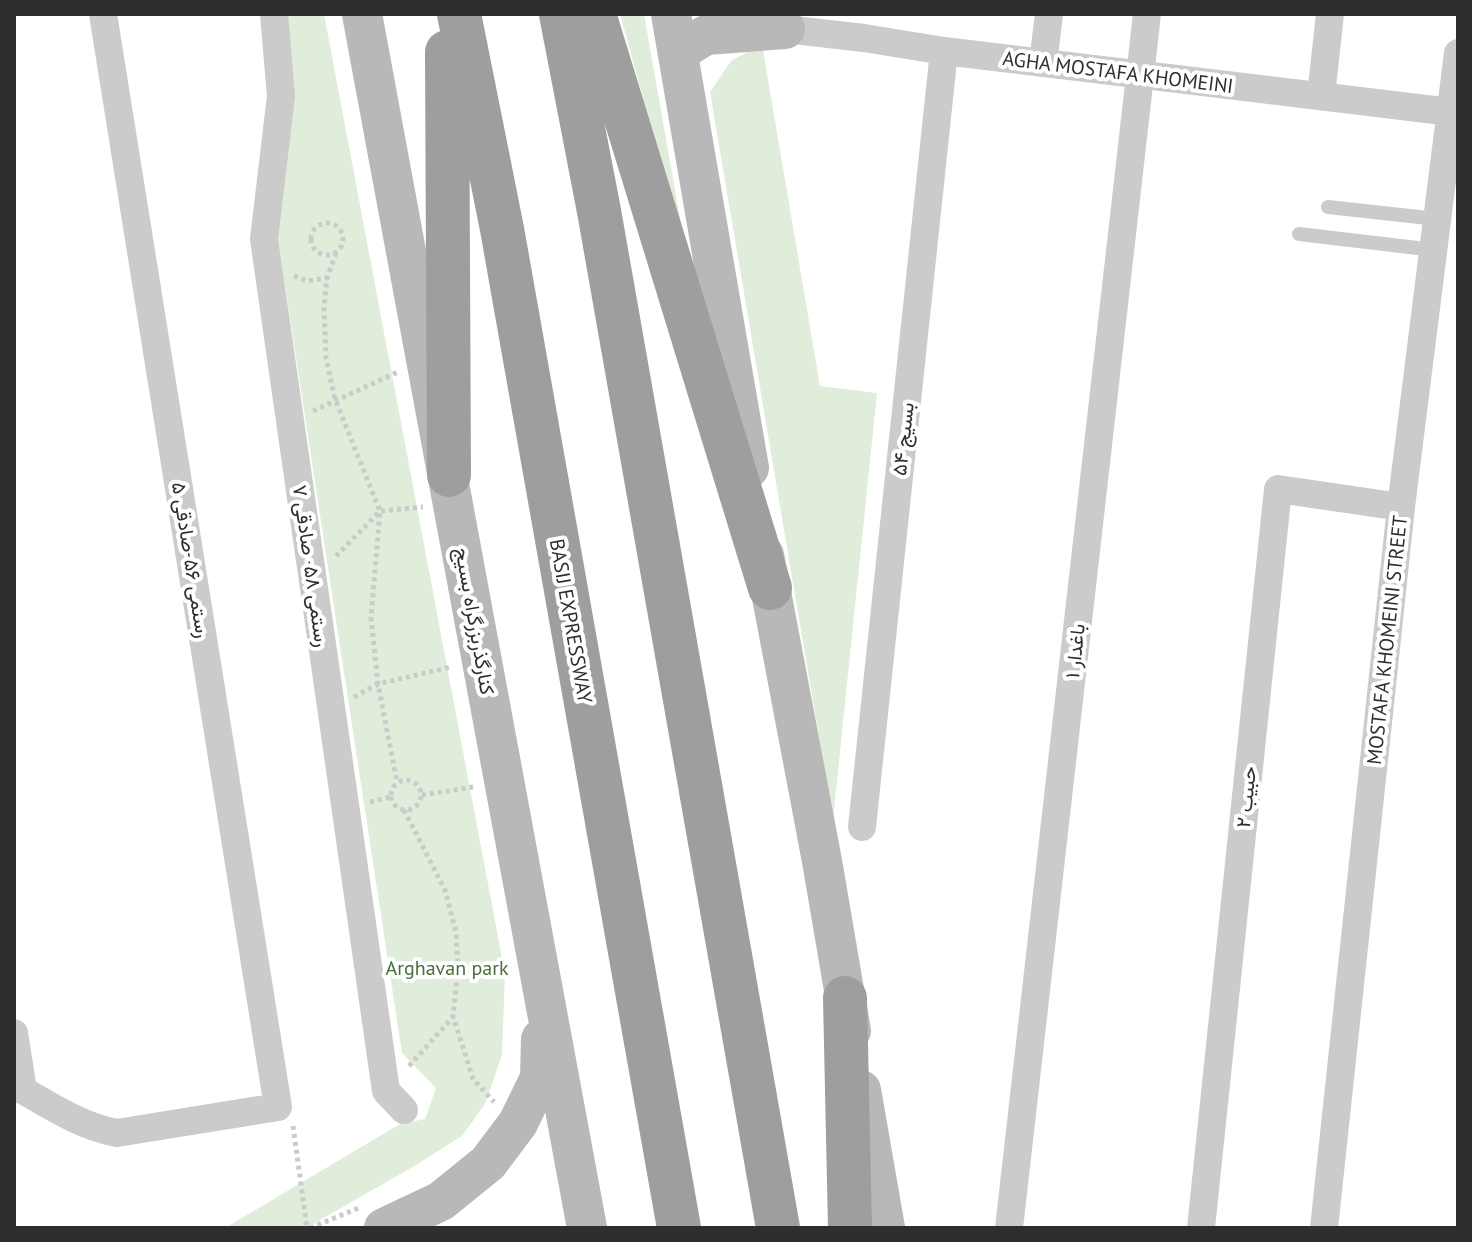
<svg xmlns="http://www.w3.org/2000/svg" width="1472" height="1242" font-family="'PT Sans',Vazirmatn,sans-serif">
<style>
.green{fill:#e1eddb}
.lines{fill:none;stroke-linecap:round;stroke-linejoin:round}
.path{stroke:#cbcbcb;stroke-width:5;stroke-dasharray:4 4;stroke-linecap:butt}
.service{stroke:#cbcbcb;stroke-width:14}
.minor{stroke:#cbcbcb;stroke-width:28}
.secondary{stroke:#b8b8b8;stroke-width:40}
.trunk{stroke:#9e9e9e;stroke-width:44}
.labels{text-anchor:middle;stroke-width:8;stroke-linejoin:round;paint-order:stroke}
.street-label{font-size:20px;fill:#2e2e2e;stroke:#fff}
.park-label{font-size:20px;fill:#486e38;stroke:#fff}
</style>
<rect width="100%" height="100%" fill="#fff"/>
<path class="green" d="M287,14H324L505,974L502,1055L485,1104L462,1136L411,1168L306,1228H225L400,1124L425,1119L436,1088L402,1053L277,233Z
M620,14H644L687,258Z
M762,44L820,386L877,393L833,820L710,92L731,61Z"/>
<g class="lines">
<path class="path" d="M311 239a16 16 0 1 1 32 0a16 16 0 1 1-32 0Z
M336,253L327,278L324,307L326,358L335,399L380,511L371,618L378,684L397,782
M294,276L307,281L327,278
M313,411L398,372
M336,556L380,511L423,507
M354,697L378,684L451,667
M391 795a15 15 0 1 1 30 0a15 15 0 1 1-30 0Z
M422,795L473,787
M370,802L391,797
M404,810L445,890L456,932L458,969L453,1016L473,1079L494,1102
M409,1066L453,1017
M293,1126L307,1228
M310,1228L361,1207"/>
<path class="service" d="M1328,207L1437,219
M1299,234L1434,250"/>
<path class="minor" d="M274,14L281,96L264,239L386,1091L404,1110
M785,29L864,38L944,51L1451,112
M1043,63L1049,14
M1321,96L1330,14
M862,827L944,51
M14,1033L23,1090
M14,1085C47,1104 80,1126 117,1133L278,1107L103,14
M1009,1228L1147,14
M1201,1228L1278,489L1401,507
M1324,1228L1401,507L1458,53"/>
<path class="secondary" d="M362,14L587,1228
M671,14L749,468
M678,52L706,35L785,29
M764,555L822,861L851,1031
M861,1090L885,1228
M384,1228L441,1201L488,1163L518,1123L540,1078L541,1039"/>
<path class="trunk" d="M459,14L502,229L679,1228
M561,14L599,211L778,1228
M594,14L770,588
M447,52L449,475
M845,998L850,1228"/>
</g>
<g class="labels">
<g class="street-label">
<text transform="translate(1118 72) rotate(7)" y="7">AGHA MOSTAFA KHOMEINI</text>
<text transform="translate(903 439) rotate(-84)" y="7">بسیج ۵۴</text>
<text transform="translate(191 560) rotate(81)" y="7">رستمی ۵۶-صادقی ۵</text>
<text transform="translate(311 566) rotate(82)" y="7">رستمی ۵۸- صادقی ۷</text>
<text transform="translate(475 621) rotate(80)" y="7">کنارگذربزرگراه بسیج</text>
<text transform="translate(571 621) rotate(80)" y="7">BASIJ EXPRESSWAY</text>
<text transform="translate(1387 640) rotate(-84)" y="7">MOSTAFA KHOMEINI STREET</text>
<text transform="translate(1075 651) rotate(-84)" y="7">باغدار ۱</text>
<text transform="translate(1246 797) rotate(-84)" y="7">حبیب ۲</text>
</g>
<g class="park-label">
<text x="447" y="975">Arghavan park</text>
</g>
</g>
<rect width="1472" height="1242" fill="none" stroke="#2e2e2e" stroke-width="32"/>
</svg>
